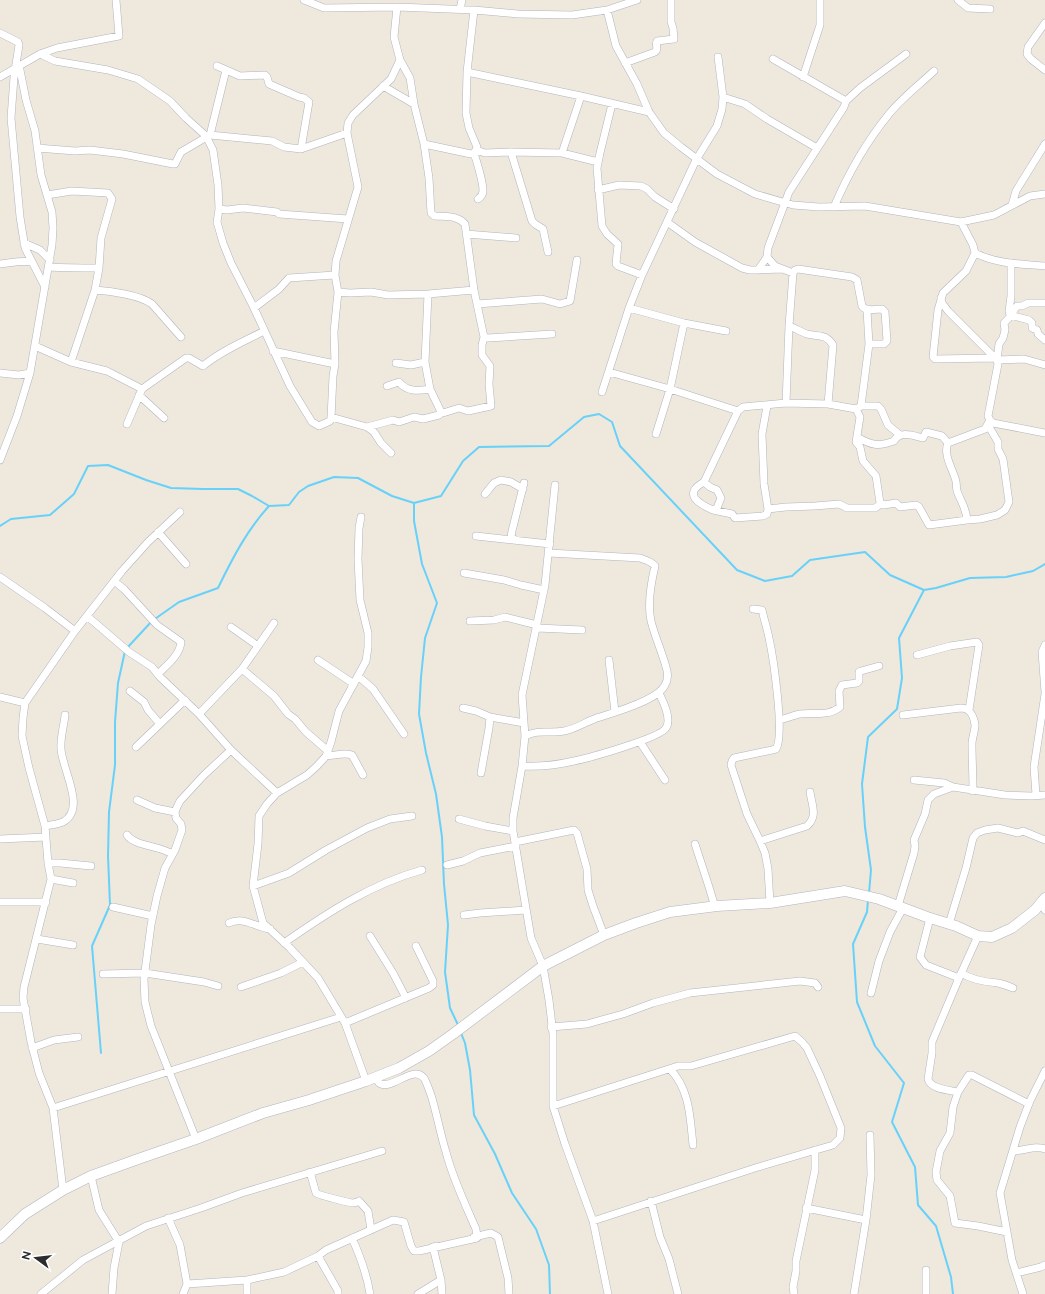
<svg xmlns="http://www.w3.org/2000/svg" width="1045" height="1294" font-family="Raleway,sans-serif">
<style>
.lines{fill:none;stroke-linecap:round;stroke-linejoin:round}
.stream{stroke:#67d1fa;stroke-width:2}
.street-casing{stroke:#b1b4c1;stroke-width:8}
.secondary-casing{stroke:#b1b4c1;stroke-width:11}
.street{stroke:#fff;stroke-width:7}
.secondary{stroke:#fff;stroke-width:10}
</style>
<rect width="100%" height="100%" fill="#efe8dd"/>
<g class="lines">
<path class="stream" d="M414,503V521L422,564L437,603L425,638L421,677L419,714L426,753L436,794L442,837L444,884L448,925L445,972L450,1008L459,1027
M0,526L11,519L50,515L74,494L88,466L108,465L146,480L171,488L203,489H238L252,496L269,506L289,505L299,492L308,486L334,477L358,478L392,496L414,503L441,496L463,461L479,447L549,446L584,417L599,414L612,422L620,446L737,570L765,581L792,576L810,560L865,552L890,575L924,590L936,588L970,578L1006,577L1033,571L1045,564
M127,648L152,621L179,602L218,588C232,559 247,530 269,506
M869,893L871,870L865,827L862,784L868,737L897,709L902,678L899,638L924,590
M868,900L867,912L853,944L857,1002L875,1046L904,1083L892,1122L915,1167L918,1205L936,1226L951,1277L953,1294
M461,1033L465,1043L470,1070L474,1115L495,1154L512,1193L536,1229L549,1265L550,1294
M101,1053L92,946L110,905L108,856L109,812L115,765V722L118,683L125,651"/>
<defs>
<path id="street" d="M304,0L324,8L397,7L474,10L518,14L572,15L607,10L637,0
M958,0L968,8L990,9
M397,7L394,37L400,60L410,78L414,104L424,144L429,178L431,213L433,215L435,216C446,217 457,215 465,224L474,290L484,337L488,338L552,334
M460,9L462,0
M474,10L467,72L581,96L649,112
M607,10L616,46L637,84L649,112L664,133L681,147L717,174L755,194L793,205L819,207L865,206L961,222L994,215L1030,196L1045,194
M1045,23L1028,47L1027,54L1031,59L1045,70
M0,33L18,42L19,45L14,77L11,118L20,217L25,248L45,287
M40,54L55,61L108,70L138,79L170,101L186,118L206,136L213,150L218,185L219,209L217,222L223,243L231,263L254,308L290,386L312,422L319,426L330,421L331,418L333,376L335,364L334,332L338,292L335,275L336,261L358,187L347,133L348,123L353,115L391,79L400,60
M773,59L846,101
M625,63L655,52C659,49 655,45 657,41L674,39L673,28L671,22V0
M217,66L240,76L265,75L267,77L269,84L299,97L304,98L309,102L301,149
M467,72L466,113L469,128L477,147L476,150
M0,77L40,54L57,48L119,36L116,0
M803,77L820,25V0
M383,86L414,104
M723,97L745,104L767,119L817,148
M612,104L600,153L597,168L602,226L607,234L618,244L616,264L618,266L642,275
M210,135L226,70
M424,144L471,154L474,153L476,150
M37,148L75,151L90,150L123,154L173,164H175L181,152L210,135L272,141L284,147L301,149L347,133
M476,150L485,153L511,152L562,153L598,162
M511,152L532,221L535,224L543,229L548,252
M474,153C477,163 483,180 483,191C483,194 481,197 478,199
M562,153L581,96
M598,190L619,185L641,186L647,189L655,197L674,209
M47,195L72,191L108,193L112,199L101,238L99,268L95,290L71,362
M1012,205L1016,191L1045,144
M834,207C848,174 867,141 889,114C902,98 919,85 934,71
M219,209L227,210L243,208L277,212L279,214L348,219
M667,222L695,242L742,268L750,270L782,269
M961,222L973,245L975,253L966,271L943,293L938,310L933,357L935,359L994,358
M466,234L516,238
M24,243L40,250L50,260
M975,253C996,264 1022,264 1045,266
M767,257L775,266L793,273
M0,264C11,263 21,260 32,262
M49,267C66,268 82,268 99,268
M758,270L767,257L768,248L789,192L844,107L846,101L860,88L906,54
M95,290C110,291 140,295 152,304L181,337
M338,292L350,293L371,292L388,295L428,294L474,290
M428,294L425,362L430,389L441,412L443,413L459,408L468,411L491,406L489,384L490,366L482,355V345L484,337
M941,298L942,303L948,311L997,360L1024,359L1045,365
M477,304L542,299L560,304L570,301L577,260
M254,308L279,289L289,278L335,275
M629,308L684,323L726,331
M1010,315L1009,311L1011,296V263
M1010,315L1029,320L1032,323V328L1037,330L1038,334L1045,340
M789,326C795,328 801,332 807,334C819,337 825,333 833,345L828,404
M35,346L71,362L107,371L142,389
M273,351L335,364
M396,363L411,365L425,362
M609,372L670,389L738,411
M0,373L19,375L30,373
M387,386L399,382C407,392 418,391 430,389
M602,392L629,308L642,275L696,160L717,126L722,109L723,97L718,57
M139,395L164,418
M786,403L789,326L793,273L795,270L798,269L852,277L857,280L862,306C866,312 876,309 882,309L885,312L887,341L884,344H869
M861,406L869,344L867,310
M856,409L860,417L856,442L860,447L863,461L876,476L880,503L884,505L896,503L900,507L916,505L919,507L929,525L967,520
M331,417L367,427L374,432L381,443L391,453
M990,420L993,423L1045,433
M127,424L142,389L186,358H189L203,366C221,351 243,342 264,331
M367,427L393,420L399,422L414,417L423,419L439,415L441,412
M656,434L670,389L684,323
M857,437C871,445 878,447 894,441C900,430 914,436 923,438L926,432L942,436L948,443C943,454 952,468 955,478C957,482 956,487 957,491C961,502 966,507 967,520L980,519L997,515L1005,510L1009,502L1003,459L998,449V442L988,425
M948,443L985,429L990,420L988,416L998,364L997,360L999,344L1003,338L1005,330L1004,323L1008,319L1017,306H1022L1028,303H1045
M0,460L17,416L30,373L52,245L53,228L52,212L41,175L35,131L26,100L19,65
M704,482L710,487L717,490L721,498L717,508L713,510C699,504 682,494 704,482L738,411L743,407L786,403L828,404L856,409L861,406H878L881,409L888,425L900,435
M555,485L545,585L522,695L525,736L522,766L513,818V831L531,938L543,966L549,1000L553,1034V1106L565,1144L593,1221L608,1294
M485,494L494,483L501,480L511,482L523,489
M768,509L786,507L815,506L839,504L847,508H875L881,504
M713,510L732,514L735,518L763,516L767,514L768,509L764,484L762,434L767,406
M361,517L359,528L358,559L360,600L368,633V647L366,661L339,711L331,742L326,756L317,766L307,775L277,793L267,804L259,816L258,844L253,886L263,923L290,948L318,978L345,1023L366,1081
M158,532L186,564
M476,536L550,544
M514,539L511,537L512,531L524,483
M464,573L504,580L521,585L544,590
M0,577L45,608L75,631
M114,581L124,589L157,625L181,642C180,655 167,665 158,674
M753,609L762,610C764,619 767,628 769,638C773,656 785,735 776,749L772,750L734,758L732,761L731,765L747,814L760,841L765,853L768,869L770,903
M87,616L129,652L152,667L160,677L199,714L231,750L277,793
M470,621L494,620L505,617L537,625
M231,627L258,646
M537,628L582,630
M1045,645L1042,652L1045,692
M917,655L950,646L977,642L979,645L969,710
M318,660L354,684
M609,660L615,712
M242,669L274,696L288,714L295,719L306,732L328,751
M358,676L373,689L404,734
M130,691L144,702L148,710L160,724
M0,697L25,703
M463,708L476,711L490,717L524,723
M199,714L242,669L274,623
M903,715L961,708C970,708 974,717 975,725C975,731 972,738 972,744C972,759 973,775 973,791
M779,720C785,719 794,715 800,714C814,712 828,717 840,707L839,691L842,685L857,683L859,681V672L861,671L879,666
M525,736C539,729 549,734 564,731C577,729 588,720 600,717C616,712 658,700 665,685C668,680 668,673 666,667C662,652 655,637 651,621C647,604 651,583 655,566C651,561 645,560 640,558L549,553
M640,742L665,780
M136,747L185,700
M326,756C335,756 343,752 352,755L363,775
M522,766C539,767 557,765 574,761C589,758 660,738 666,728C672,719 663,701 659,693
M481,773L489,728L490,717
M914,780L944,783L953,787L1005,795L1032,796L1045,795
M1036,795L1034,767L1045,694
M137,800L155,808L175,812
M459,819L485,826L513,831
M45,826C51,825 58,824 63,822C87,809 62,769 61,749C60,738 64,726 65,715
M127,835C134,846 161,846 172,854
M0,839L46,837
M760,841L807,826C818,816 812,806 810,792
M515,842L574,830L577,833L587,869L588,890L593,906L604,935
M695,844L709,887L715,907
M48,863H60L91,866
M447,865L463,861L480,853L516,846
M51,879L73,883
M253,886L289,873L326,850L367,828L390,819L412,816
M0,902H46
M1041,903L1045,910
M898,906L914,853L915,846L914,840L925,814L928,800L934,794L953,787
M113,907L153,916
M464,915L480,913L526,910
M930,918L920,957L926,965L959,978
M229,923C244,916 254,927 270,929
M949,924L966,868L973,838L977,833L985,830L998,828L1018,833L1023,831L1045,840
M370,936L393,973L406,998
M37,939L73,945
M284,943C327,913 371,884 422,870
M961,973C972,980 985,982 998,983C1003,984 1008,986 1013,988
M103,974L145,973L204,982L218,986
M241,987L281,973L303,962
M871,993L879,961L890,932L903,908
M0,1009H26
M345,1023L429,988L433,985V981L416,946
M551,1027L587,1024L623,1014L653,1003L690,993L800,981L815,983L818,987
M32,1048L54,1040L78,1037
M670,1069C690,1090 690,1117 693,1145
M958,1092C949,1090 930,1089 928,1079L932,1053V1042L959,978L978,936
M553,1106L678,1066H691L795,1036L802,1042L807,1048L820,1076L841,1128L840,1138L833,1145L755,1168L593,1221
M53,1108L341,1017
M196,1139L151,1026L145,1002L144,979L151,925L157,896L165,868L175,850L182,830L181,824L176,818L175,812L177,807L180,801L204,775L231,750
M1013,1151C1024,1151 1035,1145 1045,1149
M310,1172L316,1193C318,1195 350,1203 353,1203C354,1203 358,1202 359,1201L368,1211L371,1230
M91,1176L99,1210L119,1242L114,1268L112,1294
M63,1190L53,1108L39,1073L31,1042L23,998L24,987L51,879L48,863L45,826L29,768L22,736L23,718L25,703L75,631L122,571L148,542L180,512
M651,1201L660,1237L669,1259L678,1294
M806,1208L866,1220
M168,1218L180,1245L187,1284L183,1294
M1007,1232L978,1226L955,1223L950,1196L937,1180L936,1172L940,1151L950,1133L953,1107L958,1092L969,1075H972L1029,1104
M474,1237L491,1233L498,1237L508,1278L509,1294
M352,1238C360,1256 367,1274 370,1294
M437,1246L433,1247L441,1280L442,1294
M318,1256L338,1291V1294
M1016,1273L1041,1267L1045,1265
M187,1284L247,1280L284,1272L318,1256L326,1250L393,1220L404,1222L411,1246L414,1251H419L477,1238L476,1229C465,1204 453,1179 446,1152C440,1133 437,1114 431,1095C429,1090 427,1083 424,1078C413,1065 393,1089 381,1084C378,1083 377,1080 375,1077
M41,1294L83,1260L146,1226L201,1208L242,1193L382,1151
M247,1294V1280
M418,1294L441,1280
M794,1294L793,1287L796,1271V1261L815,1170V1150
M854,1294L866,1220L871,1175L870,1135
M926,1294V1270
M1023,1294L1012,1260L1000,1193L1020,1127L1030,1101L1045,1071"/>
<path id="secondary" d="M0,1238L25,1214L63,1190L91,1176L141,1158L196,1139L263,1113L309,1100L366,1081L399,1068L429,1051L453,1034L543,966L604,935L636,923L670,912L717,906L770,903L845,891L879,899L927,917L956,926L978,936L992,937L1012,928L1035,910L1045,898"/>
</defs>
<use href="#street" class="street-casing"/>
<use href="#secondary" class="secondary-casing"/>
<use href="#street" class="street"/>
<use href="#secondary" class="secondary"/>
</g>
<g transform="translate(36 1258) rotate(285)" stroke="#ffffff" stroke-width="3" paint-order="stroke">
<path d="M0-3L7 15L0 10L-7 15Z" fill="#2c2c2c"/>
<text y="-6" font-size="11" font-weight="bold" text-anchor="middle" fill="#2c2c2c">N</text>
</g>
</svg>
